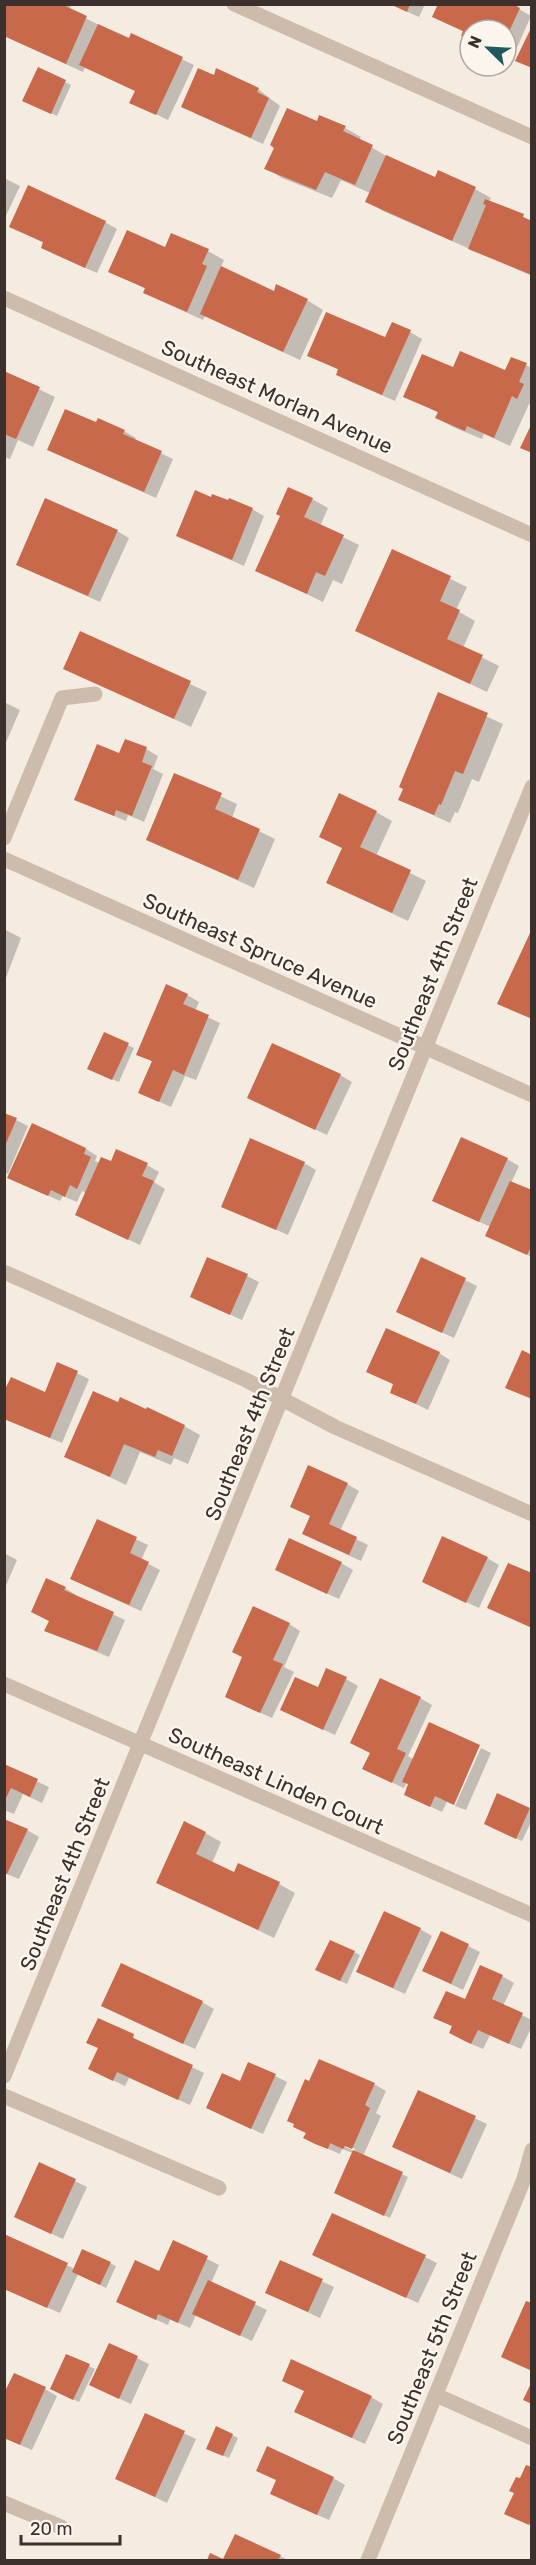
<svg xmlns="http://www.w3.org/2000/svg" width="536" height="2565" font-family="Rubik,sans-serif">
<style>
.shadow{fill:#0003;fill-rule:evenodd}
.building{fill:#c8694b}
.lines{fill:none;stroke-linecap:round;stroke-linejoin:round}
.minor{stroke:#cdbbac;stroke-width:15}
.labels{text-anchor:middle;stroke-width:5;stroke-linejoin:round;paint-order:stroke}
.street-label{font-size:21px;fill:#3b302b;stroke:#fbf5ee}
</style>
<rect width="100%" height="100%" fill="#f4ebe1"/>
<path class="shadow" d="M4,4H72L69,10L103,27L130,40L132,35L194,65L168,120L131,102L136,91L85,67L83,72L4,36Z
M390,4H425L419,17Z
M519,9L531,16L512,59L506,56V30H470V40L464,32L434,17Z
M214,77L258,89L280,106L263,144L194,113Z
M65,82L71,85L57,116L30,104Z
M317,123L345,128L361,137L359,140L388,157L436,179L475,189L491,198L489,202L532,221V276L383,211L367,201L370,193L341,180L332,198L282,178L266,168Z
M4,178L20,186L4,220Z
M105,222L117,229L97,273L54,254L42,247L44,243L11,227Z
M166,249L208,251L224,260L221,267L274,293L307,300L323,310L300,360L205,316L203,320L161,301L145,292L146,289L110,271Z
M410,332L422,339L395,401L349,381L338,374L339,370L309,356L385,339Z
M526,365L532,368V406L529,404L510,446L484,434L482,439L453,427L437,418L439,413L405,396L454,369L506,372Z
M4,372L55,397L33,447L18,440L10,459L4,457Z
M99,420L124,431L136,438L135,441L173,459L156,498L61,456Z
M212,499L252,509L264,516L244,566L177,536Z
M312,499L328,508L320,526L359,545L342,584L333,580L323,602L257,570Z
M117,531L129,538L100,602L30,571Z
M393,551L467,587L456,610L475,621L463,648L499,666L487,692L357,630Z
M81,633L207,692L191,727L65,668Z
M438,694L503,724L479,782L472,779L458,813L455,812L450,823L400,800Z
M4,702L20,710L4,747Z
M146,749L158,756L153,769L163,774L144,822L128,815L126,821L76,800L120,755Z
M175,775L237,804L232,818L275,839L254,888L147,839Z
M376,812L392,821L376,856L426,881L408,921L328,883L344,849L321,836Z
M4,929L21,938L4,983Z
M187,995L199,1002L195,1011L220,1023L196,1080L185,1076L171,1107L140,1093L153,1062L138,1054Z
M105,1034L134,1048L119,1082L95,1072Z
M340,1075L352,1082L327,1135L261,1104Z
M4,1114L28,1126L8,1174L4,1172Z
M33,1125L86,1149L97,1156L95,1161L100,1163L147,1165L159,1172L154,1182L165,1189L140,1245L88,1221L86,1193L82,1191L77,1202L63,1196L60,1201L9,1178Z
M507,1159L519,1166L511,1183L532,1192V1257L487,1236L491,1227L446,1207Z
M304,1163L316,1170L288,1235L223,1206Z
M422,1259L477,1286L454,1338L410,1318Z
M247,1276L259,1282L242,1320L192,1297Z
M439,1353L450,1360L428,1410L392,1392L395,1385L368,1372Z
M58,1364L89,1379L62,1443L4,1419L46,1394Z
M119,1404L184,1426L200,1435L188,1464L174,1458L171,1465L140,1452L126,1485L66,1456Z
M347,1484L359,1491L340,1531L368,1545L361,1561L315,1540Z
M98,1521L148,1545L141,1560L160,1570L141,1611L83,1585Z
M4,1553L17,1560L4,1590Z
M487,1558L499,1565L479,1608L423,1582Z
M341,1563L353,1570L339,1599L277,1570Z
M65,1588L76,1595V1597L125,1620L109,1657L46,1631L51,1621L45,1618Z
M289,1624L300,1631L284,1667L294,1672L272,1718L238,1703L244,1658Z
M346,1679L358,1686L335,1735L294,1716L319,1689Z
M420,1698L432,1705L408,1756L414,1760L478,1746L452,1804L447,1802L442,1812L406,1795L410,1784L407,1782L404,1788L376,1775Z
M481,1748L491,1753L466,1810L455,1806Z
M4,1766L49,1787L42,1803L23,1794L14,1814L4,1810Z
M498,1795L532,1811V1820L522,1841L491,1827Z
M27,1830L39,1837L19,1879L4,1873Z
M205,1833L221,1842L212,1863L235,1874L279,1884L295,1893L274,1938L158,1882Z
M420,1929L432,1936L405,1994L370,1978Z
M442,1933L480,1952L463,1990L424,1971Z
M354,1952L360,1955L347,1984L323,1973Z
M502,1976L514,1983L503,2006L532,2020V2026L521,2049L490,2035L483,2049L462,2040L453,2027L435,2017L465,2001Z
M202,2002L214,2009L195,2049L115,2012Z
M98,2020L204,2073L190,2105L129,2078L125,2086L102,2075Z
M275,2076L287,2082L263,2134L219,2114L241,2083Z
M374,2084L386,2091L376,2113L381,2116L363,2156L408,2177L390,2218L341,2196L353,2153L342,2149L340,2154L317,2144ZM346,2144L355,2149V2152L344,2146Z
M418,2092L487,2124L462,2179L405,2153Z
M40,2164L87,2187L63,2239L28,2223Z
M4,2236L75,2269L83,2251L116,2266L106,2288L78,2274L60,2313L4,2289Z
M174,2242L219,2265L211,2283L267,2310L252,2341L196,2315L190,2328L170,2319L168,2325L130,2308L159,2273Z
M314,2255L425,2257L437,2263L418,2303Z
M281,2262L334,2287L320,2318L279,2299Z
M110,2345L149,2364L131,2404L103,2391Z
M89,2366L95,2369L79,2402L57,2392Z
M45,2389L57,2396L32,2450L4,2438Z
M305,2391L371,2397L383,2404L365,2444L308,2418Z
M146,2415L196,2439L167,2503L117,2479Z
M232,2435L238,2438L229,2458L211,2450Z
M333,2478L345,2485L329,2520L284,2500Z
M236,2536L280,2556L288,2560H224Z"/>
<path class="building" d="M4,4H61L87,16L66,64L4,36Z
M390,4H410L407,12Z
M438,4H513L520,8L506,38V30H470V40L461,36L463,31L432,17Z
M98,24L129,38L131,33L183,57L156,115L129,103L135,91L79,65Z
M532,26V68L515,61Z
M38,67L66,80L51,114L22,101Z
M198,68L214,75L216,68L259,88L257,92L269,98L251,138L181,107Z
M287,108L317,121L319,115L346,126L343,131L373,145L355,185L325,172L316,190L264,169L274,148L270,145Z
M386,155L435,177L438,170L476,187L452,241L365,202Z
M28,185L106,221L85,268L41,248L43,242L9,227Z
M485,199L524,214L523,217L532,221V275L468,249L486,205L483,204Z
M127,230L165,247L171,233L209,249L202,264L207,266L187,312L143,293L145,288L108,272Z
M221,266L274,291L276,284L308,299L283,352L200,314Z
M326,312L385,337L392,322L411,330L382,395L336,375L338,369L307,356Z
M460,351L505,370L511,357L527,363L519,382L524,384L517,399L512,396L494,438L467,426L465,431L435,418L438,412L403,397L422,354L453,367Z
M4,371L40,387L16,439L4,434Z
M65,409L96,422L98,418L125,430L123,434L162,451L144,492L47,450Z
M532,423V453L520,448Z
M288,487L313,498L304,517L344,535L325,576L316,572L307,594L255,571L280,516L276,514Z
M195,490L211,497L212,494L228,500L229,498L253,508L232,560L176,536Z
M45,498L118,530L88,596L16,565Z
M392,549L451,576L440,601L460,610L447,639L483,655L470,684L355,631Z
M80,631L191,681L174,719L63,669Z
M438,692L488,713L463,774L455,771L441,805L439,804L434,815L398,800L403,789L399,787Z
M125,739L147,747L142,762L152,766L132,816L116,810L114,816L74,800L97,744L119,753Z
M174,773L222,793L215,809L260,829L238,880L146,840Z
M339,793L377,811L360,847L411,870L392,913L326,883L342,848L319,837Z
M530,933H532V1019L497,1004Z
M166,984L188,994L183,1004L209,1015L184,1075L173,1070L159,1102L138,1093L152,1061L136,1055Z
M104,1032L129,1043L112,1080L87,1069Z
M272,1043L341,1074L315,1130L247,1098Z
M4,1113L17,1118L4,1148Z
M32,1123L86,1148L84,1154L91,1157L77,1189L70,1185L65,1197L51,1190L48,1196L7,1178Z
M461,1137L508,1158L479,1222L432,1201Z
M250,1138L305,1162L276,1230L221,1207Z
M116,1149L148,1163L142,1176L154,1181L128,1240L75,1215L101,1157L111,1161Z
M510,1181L532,1190V1245L527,1255L485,1236Z
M207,1257L248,1274L230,1315L190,1297Z
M421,1257L466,1278L442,1333L396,1312Z
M386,1328L440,1352L416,1404L390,1393L393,1384L366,1372Z
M522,1350L532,1355V1399L505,1388Z
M57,1362L78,1371L50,1438L4,1419V1391L11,1377L45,1392Z
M93,1391L118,1402L120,1397L146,1409L147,1407L185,1425L172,1456L158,1450L155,1457L124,1444L110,1477L64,1457Z
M308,1465L348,1483L329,1524L357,1537L349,1555L302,1534L310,1516L290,1507Z
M97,1519L137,1537L130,1553L149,1562L129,1605L70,1579Z
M442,1536L488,1557L466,1603L422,1582Z
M289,1538L342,1562L327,1594L275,1570Z
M508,1563L532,1573V1628L487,1608Z
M46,1578L66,1587L64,1590L114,1612L97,1651L44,1631L49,1621L31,1612Z
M253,1606L290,1623L273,1660L283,1664L260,1713L225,1697L242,1657L232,1652Z
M326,1668L347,1677L323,1730L280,1710L295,1677L318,1687Z
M380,1678L421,1697L397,1749L406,1753L392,1783L362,1769L370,1753L350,1743Z
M429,1722L480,1745L454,1805L435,1796L430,1807L404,1795L408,1784L402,1782Z
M4,1764L38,1779L30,1797L11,1788L4,1802Z
M497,1793L530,1808L516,1839L484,1824Z
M4,1819L28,1829L7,1874L4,1873Z
M184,1821L206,1832L196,1854L234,1872L238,1863L280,1882L258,1930L156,1883Z
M384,1911L421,1928L393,1988L356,1972Z
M441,1931L469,1944L451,1984L422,1971Z
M330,1940L355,1951L340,1981L315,1970Z
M121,1963L203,2001L183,2044L101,2006Z
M480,1965L503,1975L492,1999L523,2013L509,2044L478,2030L471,2044L449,2033L452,2026L433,2018L446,1991L465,1999Z
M98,2018L134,2034L133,2038L193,2065L178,2100L117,2072L113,2081L88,2069L98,2048L86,2043Z
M319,2059L375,2083L365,2105L370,2108L352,2149L345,2146L343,2149L330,2143L328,2149L315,2144L303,2138L306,2133L293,2127L294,2124L287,2121L305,2079L309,2081Z
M248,2062L276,2074L251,2129L206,2108L222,2073L240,2081Z
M418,2090L476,2116L450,2173L392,2147Z
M353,2150L403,2172L384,2216L334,2193Z
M39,2162L76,2179L51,2234L14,2217Z
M332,2213L426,2255L406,2298L312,2255Z
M4,2234L68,2263L47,2308L4,2289Z
M173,2240L208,2256L178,2323L158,2314L156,2320L116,2302L135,2260L159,2271Z
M82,2249L111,2262L100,2285L72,2272Z
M280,2260L323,2279L308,2312L265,2293Z
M208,2280L256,2302L240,2336L192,2314Z
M526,2301L532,2303V2371L501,2357Z
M109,2343L138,2356L119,2399L89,2385Z
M66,2354L90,2364L73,2400L50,2389Z
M291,2359L372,2396L352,2438L294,2412L304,2391L282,2381Z
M14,2373L46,2387L20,2445L4,2438V2393Z
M532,2381V2404L523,2400Z
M145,2413L185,2431L155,2497L115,2479Z
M216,2426L233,2434L223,2456L206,2449Z
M267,2446L334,2477L317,2515L270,2494L276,2480L256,2471Z
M526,2465L532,2467V2520L529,2525L504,2514L514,2493L509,2491L516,2477L520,2478Z
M235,2534L281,2555L278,2560H207L210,2553L223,2559Z"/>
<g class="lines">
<path class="minor" d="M234,4L532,137
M4,298L532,535
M4,838L62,698L95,694
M4,859L532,1095
M4,1272L246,1380L335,1427L532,1514
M4,1684L532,1915
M4,2076L532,787
M4,2096L219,2188
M436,2395L532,2438
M4,2503L61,2527
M368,2560L524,2179L532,2150"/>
</g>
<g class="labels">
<g class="street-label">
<text transform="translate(277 397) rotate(24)" y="7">Southeast Morlan Avenue</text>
<text transform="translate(260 951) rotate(24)" y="7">Southeast Spruce Avenue</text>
<text transform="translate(433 974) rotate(-68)" y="7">Southeast 4th Street</text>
<text transform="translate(250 1424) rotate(-68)" y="7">Southeast 4th Street</text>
<text transform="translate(276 1781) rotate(24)" y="7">Southeast Linden Court</text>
<text transform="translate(65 1874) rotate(-68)" y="7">Southeast 4th Street</text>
<text transform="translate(432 2348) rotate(-68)" y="7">Southeast 5th Street</text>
</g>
</g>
<rect width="536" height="2565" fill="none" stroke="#3b302b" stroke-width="12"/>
<g transform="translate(488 48) rotate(294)"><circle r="28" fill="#fbf5ee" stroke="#aea6a0" stroke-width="1.5"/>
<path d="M0-4.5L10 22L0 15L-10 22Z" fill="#1f5a5e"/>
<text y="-9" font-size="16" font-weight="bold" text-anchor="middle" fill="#3b302b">N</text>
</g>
<path d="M21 2535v9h99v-9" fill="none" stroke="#3b302b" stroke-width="3"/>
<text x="30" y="2535" font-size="18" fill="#3b302b" stroke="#fbf5ee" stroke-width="4.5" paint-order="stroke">20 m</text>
</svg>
